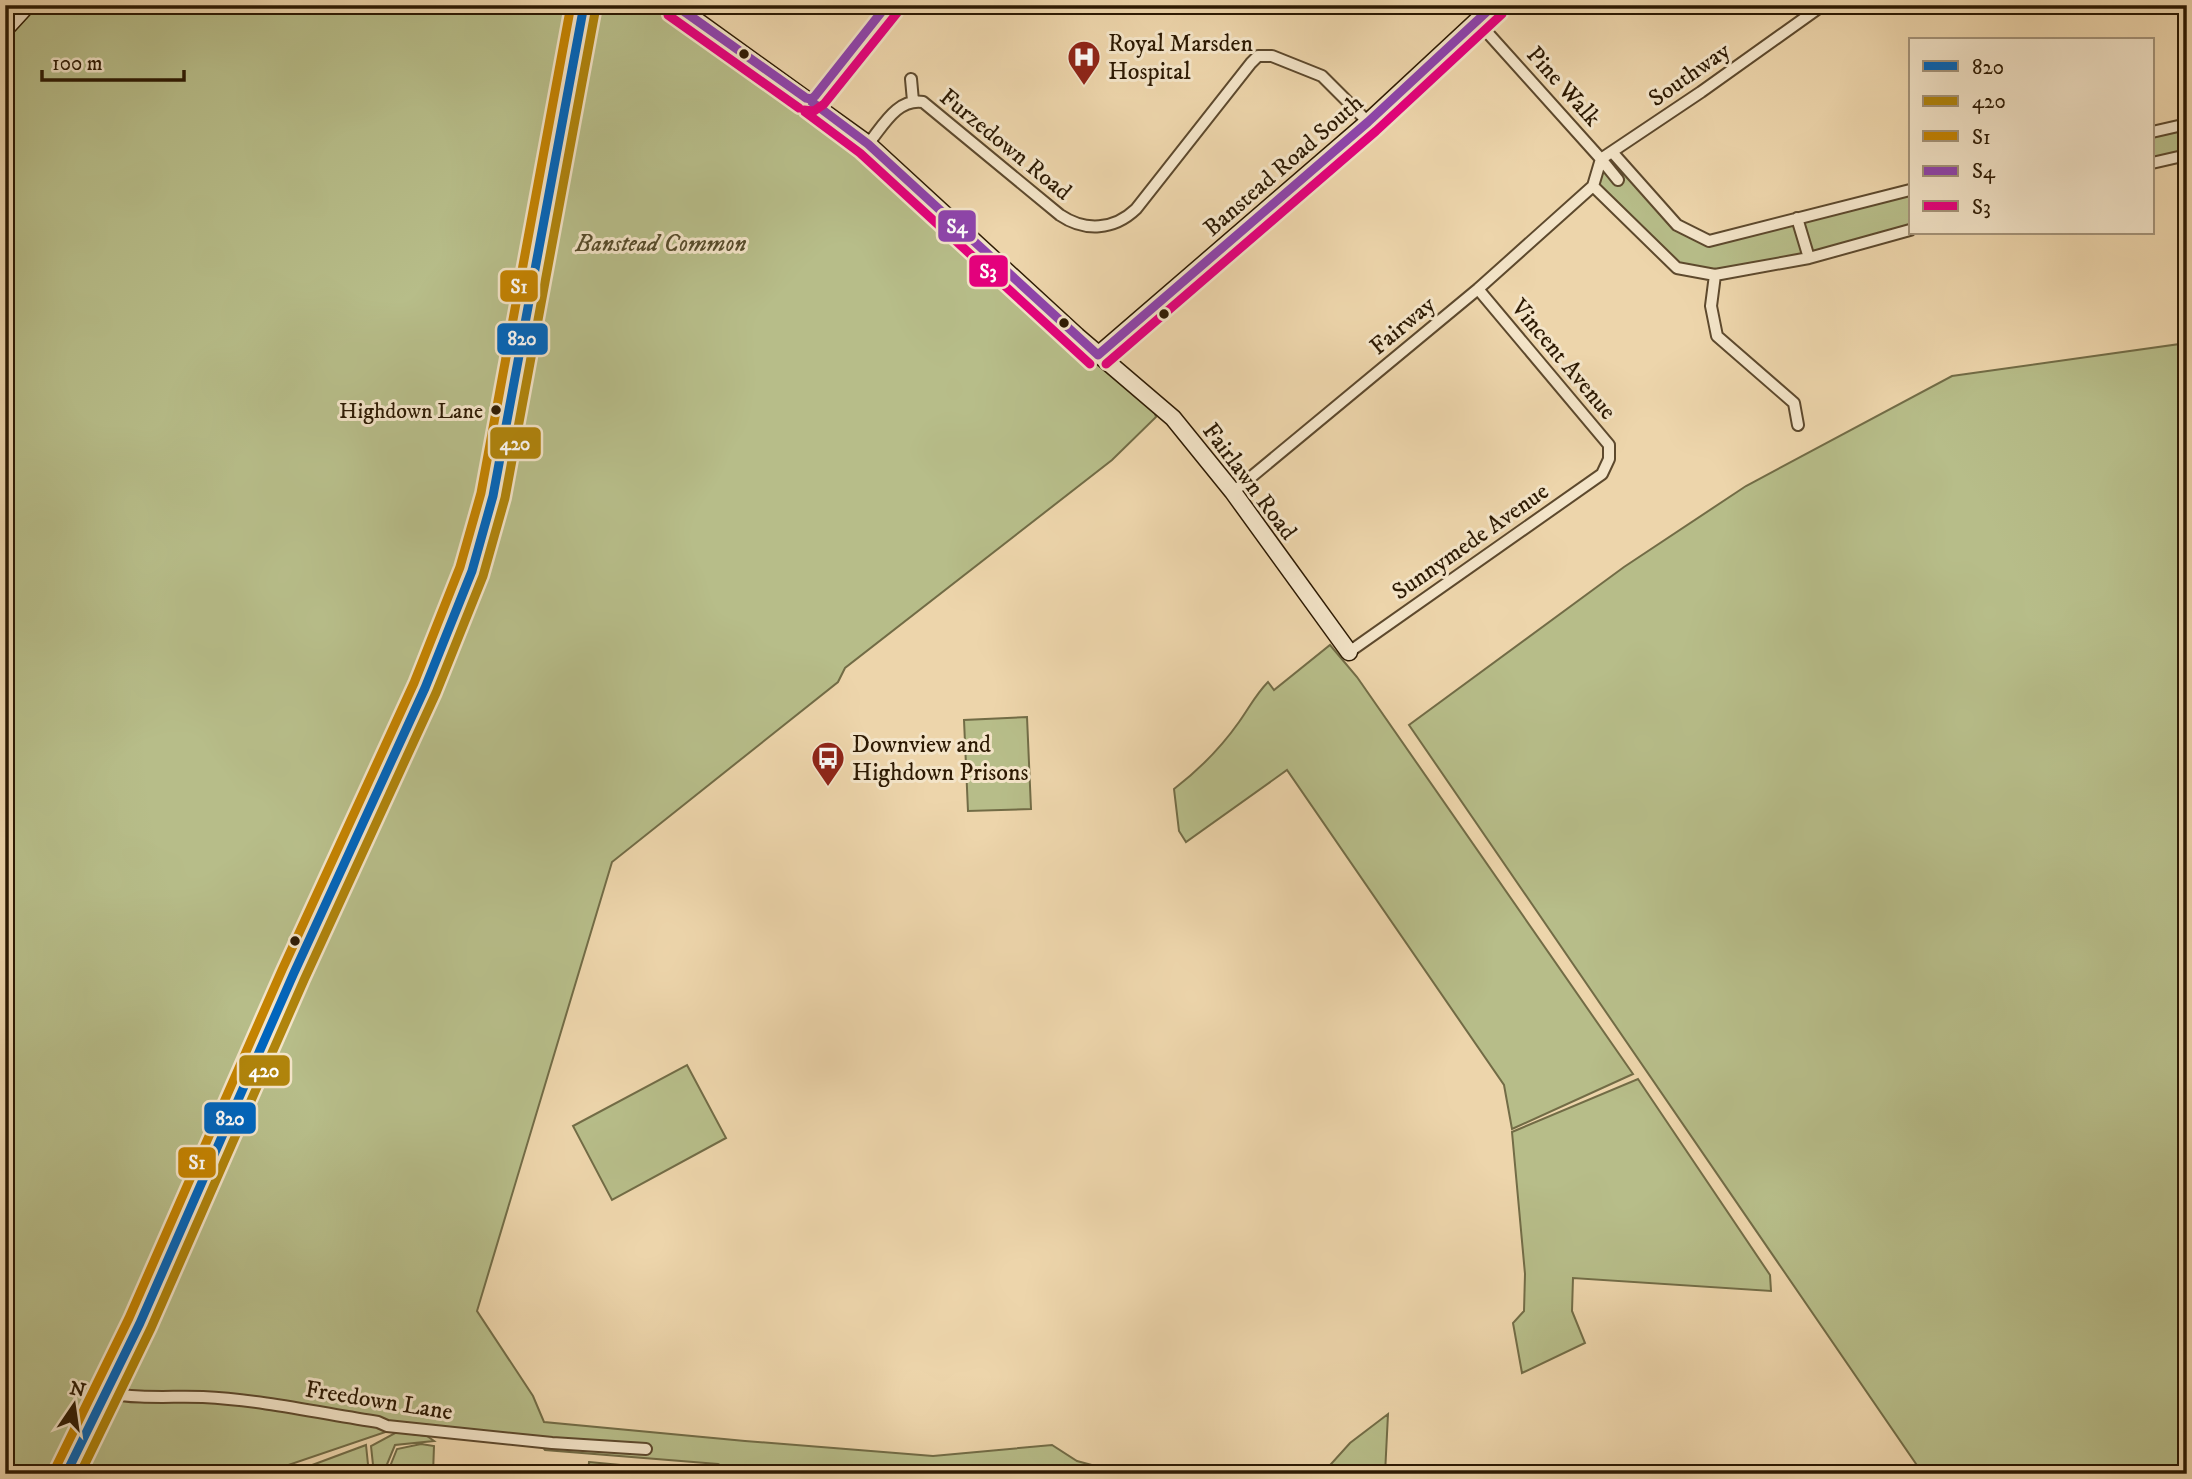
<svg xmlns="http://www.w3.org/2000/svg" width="2192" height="1479" font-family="'IM FELL DW Pica',serif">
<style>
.green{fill:#b7bd89;stroke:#726c46;stroke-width:2}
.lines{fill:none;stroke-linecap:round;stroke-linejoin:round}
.street-casing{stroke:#5d492d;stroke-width:14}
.secondary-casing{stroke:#2d1a03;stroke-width:19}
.street{stroke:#f3e4c8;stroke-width:10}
.secondary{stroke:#f3e4c8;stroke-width:16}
.bus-1-casing{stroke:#f3e4c8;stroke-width:14}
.bus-2-casing{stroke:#f3e4c8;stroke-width:14}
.bus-3-casing{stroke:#f3e4c8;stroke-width:14}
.bus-4-casing{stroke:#f3e4c8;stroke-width:14}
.bus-5-casing{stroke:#f3e4c8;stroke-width:14}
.bus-1{stroke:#0065bd;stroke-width:9}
.bus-2{stroke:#b0840c;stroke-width:9}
.bus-3{stroke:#c48301;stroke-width:9}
.bus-4{stroke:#8e44ad;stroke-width:9}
.bus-5{stroke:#e5007d;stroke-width:9}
.bus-dot{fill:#2d1a03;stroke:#f3e4c8;stroke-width:2.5}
.labels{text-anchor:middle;stroke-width:6;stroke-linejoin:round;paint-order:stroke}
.bus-label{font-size:22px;fill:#2d1a03;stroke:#f3e4c8;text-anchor:end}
.poi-label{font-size:24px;fill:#2d1a03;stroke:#f3e4c8;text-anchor:start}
.street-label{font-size:24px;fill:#2d1a03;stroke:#f3e4c8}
.park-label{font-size:24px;font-style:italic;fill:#564b2b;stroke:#f3e4c8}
.line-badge{stroke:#f3e4c8;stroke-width:2.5}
.badge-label{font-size:19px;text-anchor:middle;font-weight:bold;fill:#fff}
</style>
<rect width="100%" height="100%" fill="#edd5ab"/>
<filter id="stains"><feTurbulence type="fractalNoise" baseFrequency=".00286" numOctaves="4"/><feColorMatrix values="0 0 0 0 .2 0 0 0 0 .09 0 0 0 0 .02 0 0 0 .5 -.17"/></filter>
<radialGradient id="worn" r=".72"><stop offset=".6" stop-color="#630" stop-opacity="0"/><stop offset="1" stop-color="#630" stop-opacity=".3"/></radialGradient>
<path class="green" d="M36,5H660L868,144L1151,400L1156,417L1112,460L845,668L838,682L612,862L477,1311L533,1396L544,1422L745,1441L933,1456L1052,1445L1077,1461L1125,1474H737L718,1464L545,1450L538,1441L400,1427L262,1474H5V38Z
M2187,124V155L2152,163V132Z
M1613,153L1677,225L1709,241L1910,190V230L1715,275L1677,268L1593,186Z
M2187,343V1474H1923L1409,725L1624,567L1746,486L1952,376Z
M1330,645L1357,677L1633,1074L1512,1129L1504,1085L1287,770L1186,842L1179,831L1174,789C1200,769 1220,749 1239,722C1249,708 1256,694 1268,682L1274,690Z
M1027,717L1031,809L968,811L964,720Z
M687,1065L726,1138L612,1200L573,1126Z
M1638,1079L1770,1275L1771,1291L1573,1278L1572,1311L1585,1343L1522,1373L1513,1323L1524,1311L1525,1274L1512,1132Z
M1388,1414L1385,1474H1322L1350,1443Z
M397,1432L427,1436L434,1441L395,1445L383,1474H374L371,1446Z
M421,1444L434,1446L433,1474H387L397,1449Z
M366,1445L369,1474H288Z
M589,1462L716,1474H588Z"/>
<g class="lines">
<defs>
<path id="street" d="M1477,21L1601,159L1618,180
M911,79L913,101
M2152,132L2187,124
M868,144C883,126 897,98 923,102L1060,215C1085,232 1114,230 1136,209L1251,63L1258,56H1272L1322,76L1368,122
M1613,153L1677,225L1709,241L1910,190
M2152,163L2187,155
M1593,186L1677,268L1715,275L1809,258L1910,230
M1593,186L1601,159L1701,92L1823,5
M1797,218L1809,258
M1715,275L1711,306L1717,336L1794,403L1798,425
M1233,492L1478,289L1593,186
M1349,652L1602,474L1609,459V445L1478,289
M107,1393C139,1399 171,1396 203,1397C262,1400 320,1413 378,1422L387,1426L552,1443L646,1449"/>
<path id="secondary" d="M675,5L868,144L1077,336L1173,418L1233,492L1349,652
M5,29L27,5
M1098,355L1368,122L1494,5
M66,1474L140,1323L293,975L425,688L472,571L493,496L584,5"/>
</defs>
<use href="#street" class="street-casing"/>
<use href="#secondary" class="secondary-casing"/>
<use href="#street" class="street"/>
<use href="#secondary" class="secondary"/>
<defs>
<path id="bus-1" d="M66,1474L140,1323L293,975L425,688L472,571L493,496L584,5"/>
<path id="bus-2" d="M80,1474L151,1328L304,980L436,693L483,576L505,498L596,7"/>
<path id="bus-3" d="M55,1469L129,1318L282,970L414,683L460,567L481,493L571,5"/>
<path id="bus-4" d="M675,5L806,98
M806,98L811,99L815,96L887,5
M812,102L868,144L1098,355
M1098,355L1368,122L1494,5"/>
<path id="bus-5" d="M668,15L799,108
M804,110L814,111L824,104L897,13
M805,112L860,153L1090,364
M1106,364L1376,131L1502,14"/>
</defs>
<use href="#bus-1" class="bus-1-casing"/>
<use href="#bus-2" class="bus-2-casing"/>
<use href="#bus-3" class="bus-3-casing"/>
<use href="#bus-4" class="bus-4-casing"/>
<use href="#bus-5" class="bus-5-casing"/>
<use href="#bus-1" class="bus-1"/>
<use href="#bus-2" class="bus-2"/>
<use href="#bus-3" class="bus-3"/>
<use href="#bus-4" class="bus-4"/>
<use href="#bus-5" class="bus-5"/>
</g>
<defs>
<symbol id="hospital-pin" viewBox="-11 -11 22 30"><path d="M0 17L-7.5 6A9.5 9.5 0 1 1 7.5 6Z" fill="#8f2418" stroke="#f3e4c8"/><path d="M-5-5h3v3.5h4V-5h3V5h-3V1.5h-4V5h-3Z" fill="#fff"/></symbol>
<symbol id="bus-pin" viewBox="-11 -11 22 30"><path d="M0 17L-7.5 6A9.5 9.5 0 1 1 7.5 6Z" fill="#8f2418" stroke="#f3e4c8"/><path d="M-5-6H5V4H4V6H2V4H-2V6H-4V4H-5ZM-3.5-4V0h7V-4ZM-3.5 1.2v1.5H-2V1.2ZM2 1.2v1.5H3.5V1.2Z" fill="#fff"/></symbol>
</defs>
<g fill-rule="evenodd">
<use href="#hospital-pin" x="1065" y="38" width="38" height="52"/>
<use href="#bus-pin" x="809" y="739" width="38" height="52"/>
</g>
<g class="bus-dot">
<circle cx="744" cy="54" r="6"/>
<circle cx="1164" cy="314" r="6"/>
<circle cx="1064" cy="323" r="6"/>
<circle cx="496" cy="410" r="6"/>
<circle cx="295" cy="941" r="6"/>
</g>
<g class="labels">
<g class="bus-label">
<text x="483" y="418">Highdown Lane</text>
</g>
<g class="poi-label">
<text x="1108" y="51">Royal Marsden<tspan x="1108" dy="28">Hospital</tspan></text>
<text x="852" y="752">Downview and<tspan x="852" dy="28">Highdown Prisons</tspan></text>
</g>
<g class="street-label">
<text transform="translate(1689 74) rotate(-35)" y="8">Southway</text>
<text transform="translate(1564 86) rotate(48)" y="8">Pine Walk</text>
<text transform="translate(1006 144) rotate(39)" y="8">Furzedown Road</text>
<text transform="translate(1283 165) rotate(-41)" y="8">Banstead Road South</text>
<text transform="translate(1402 325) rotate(-40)" y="8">Fairway</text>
<text transform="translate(1564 359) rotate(50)" y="8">Vincent Avenue</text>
<text transform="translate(1250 481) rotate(53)" y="8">Fairlawn Road</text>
<text transform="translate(1470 541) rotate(-35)" y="8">Sunnymede Avenue</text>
<text transform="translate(379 1400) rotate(9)" y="8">Freedown Lane</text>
</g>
<g class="park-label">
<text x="661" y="251">Banstead Common</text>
</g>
</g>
<g class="line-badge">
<rect x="937" y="209" width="40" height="34" rx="7" fill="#8e44ad"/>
<rect x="968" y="254" width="41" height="34" rx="7" fill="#e5007d"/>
<rect x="499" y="269" width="40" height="34" rx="7" fill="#c48301"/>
<rect x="496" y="322" width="53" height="34" rx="7" fill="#0065bd"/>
<rect x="489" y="426" width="53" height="34" rx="7" fill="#b0840c"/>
<rect x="238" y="1054" width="53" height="33" rx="7" fill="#b0840c"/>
<rect x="203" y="1101" width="54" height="34" rx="7" fill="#0065bd"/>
<rect x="177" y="1146" width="40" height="33" rx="7" fill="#c48301"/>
</g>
<g class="badge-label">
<text x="957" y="233">S4</text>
<text x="988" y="278">S3</text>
<text x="519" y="293">S1</text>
<text x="522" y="345">820</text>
<text x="515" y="450">420</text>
<text x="264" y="1077">420</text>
<text x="230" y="1125">820</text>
<text x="197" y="1169">S1</text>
</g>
<rect width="2192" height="1479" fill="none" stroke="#edd5ab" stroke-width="28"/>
<rect x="7" y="7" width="2178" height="1465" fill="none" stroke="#2d1a03" stroke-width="3.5"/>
<rect x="14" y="14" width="2164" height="1451" fill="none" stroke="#2d1a03" stroke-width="2"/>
<rect x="1909" y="38" width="245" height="196" fill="#f3e4c8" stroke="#a49379" stroke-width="2"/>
<rect x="1923" y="61" width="35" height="10" fill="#0065bd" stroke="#a49379" stroke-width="2"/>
<text x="1972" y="74" font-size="21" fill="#2d1a03">820</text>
<rect x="1923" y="96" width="35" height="10" fill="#b0840c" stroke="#a49379" stroke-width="2"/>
<text x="1972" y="108" font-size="21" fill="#2d1a03">420</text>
<rect x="1923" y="131" width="35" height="10" fill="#c48301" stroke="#a49379" stroke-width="2"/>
<text x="1972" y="144" font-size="21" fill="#2d1a03">S1</text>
<rect x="1923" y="166" width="35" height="10" fill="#8e44ad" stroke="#a49379" stroke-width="2"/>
<text x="1972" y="178" font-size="21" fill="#2d1a03">S4</text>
<rect x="1923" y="201" width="35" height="10" fill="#e5007d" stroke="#a49379" stroke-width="2"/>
<text x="1972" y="214" font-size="21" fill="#2d1a03">S3</text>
<g transform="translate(74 1405) rotate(13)" stroke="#f3e4c8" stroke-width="5" paint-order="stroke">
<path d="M0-5L12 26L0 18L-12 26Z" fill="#2d1a03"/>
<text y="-10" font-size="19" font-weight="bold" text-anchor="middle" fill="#2d1a03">N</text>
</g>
<path d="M42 70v10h142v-10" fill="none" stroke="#2d1a03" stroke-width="3.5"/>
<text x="52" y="70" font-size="21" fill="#2d1a03" stroke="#f3e4c8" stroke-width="5" paint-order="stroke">100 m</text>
<rect width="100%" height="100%" filter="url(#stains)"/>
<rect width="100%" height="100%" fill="url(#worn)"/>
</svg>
